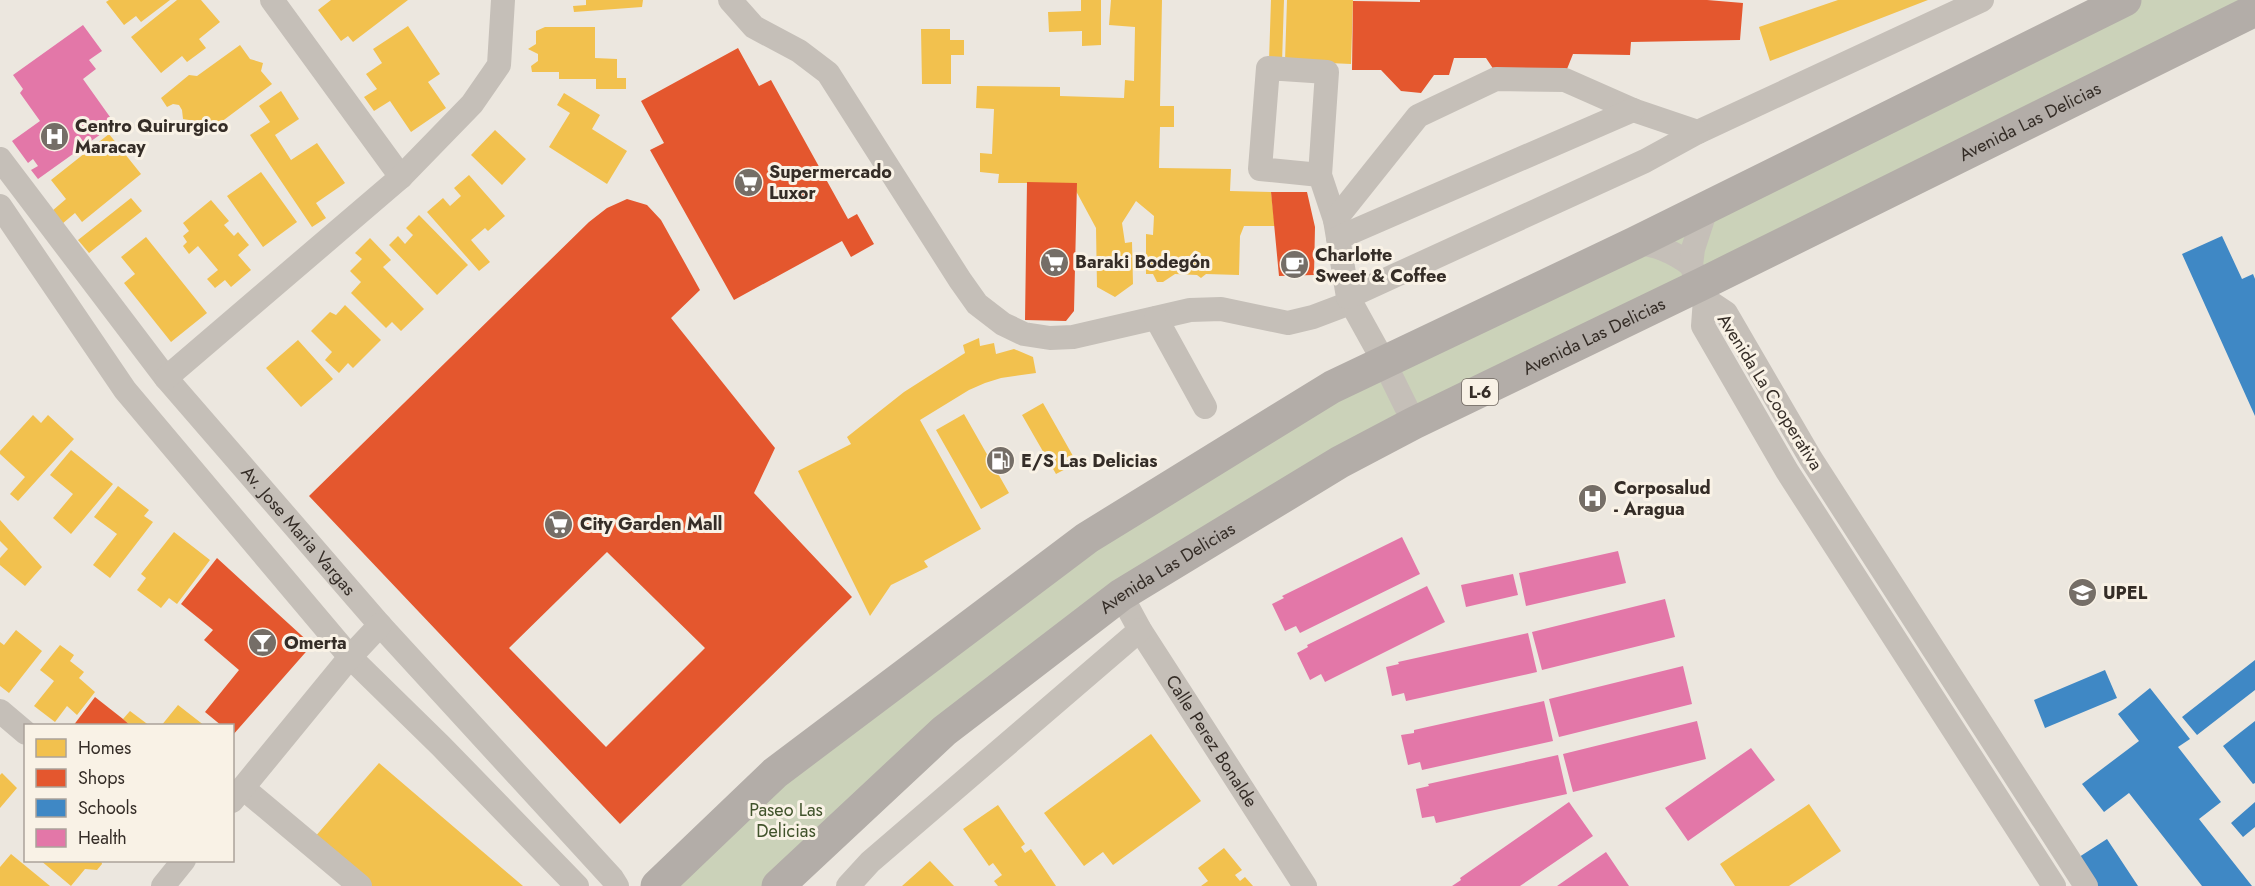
<svg xmlns="http://www.w3.org/2000/svg" width="2255" height="886" font-family="Jost,sans-serif">
<style>
.green{fill:#cbd2b9}
.homes{fill:#f2c14e}
.shops{fill:#e4572e;fill-rule:evenodd}
.schools{fill:#3f88c5}
.health{fill:#e377a8}
.lines{fill:none;stroke-linecap:round;stroke-linejoin:round}
.minor{stroke:#c5bfb8;stroke-width:24}
.primary{stroke:#b3ada8;stroke-width:33}
.labels{text-anchor:middle;stroke-width:6;stroke-linejoin:round;paint-order:stroke}
.shield{fill:#f9f2e6;stroke:#706860;stroke-width:1.5}
.shield-label{font-size:16px;font-weight:bold;fill:#352d27}
.street-label{font-size:18px;fill:#352d27;stroke:#f9f2e6}
.poi-label{font-size:18px;font-weight:bold;fill:#352d27;stroke:#f9f2e6;text-anchor:start}
.park-label{font-size:18px;fill:#41532b;stroke:#f9f2e6}
</style>
<rect width="100%" height="100%" fill="#ece7df"/>
<path class="green" d="M2125,0H2255L1699,285L1121,595L778,886H657L775,773L1332,387Z"/>
<path class="homes" d="M109,0H170L141,22L136,16L124,25L106,2Z
M177,0H201L220,22L199,39L206,48L187,62L182,56L161,73L131,37Z
M331,0H408L353,42L348,36L341,41L318,10Z
M586,0H643L642,7L574,12L573,6L586,5Z
M1081,0H1101V45L1082,46V31L1049,32L1048,12L1081,11Z
M1111,0H1162L1160,106H1174V127H1160L1159,168L1231,169L1230,191L1271,192L1275,226H1244L1240,236L1239,275L1206,274L1201,278L1197,275L1175,274L1163,282H1157L1153,274H1146V234L1153,235L1154,216L1136,201L1122,223L1125,243L1132,242L1133,284L1115,297L1097,287L1096,228L1076,191L1077,183H998L999,174L980,172V153L992,154L994,109L976,108L977,86L1060,87V96L1124,98L1125,80L1134,81L1135,27L1109,25Z
M1271,0H1284L1282,62L1269,61Z
M1287,0H1353L1351,64L1285,61Z
M1838,0H1928L1770,61L1759,27Z
M408,26L440,74L428,82L446,108L411,132L390,101L374,111L364,97L377,89L366,74L382,63L373,49Z
M545,27H595V58L617,59V78H626V89H596V79H559V72H532L531,66L538,61V54L528,49L536,44V31Z
M921,29H950V40H964V55H951V84H922Z
M240,45L250,59L263,63L261,71L272,84L205,134L195,121L183,119L182,110L179,105L173,104L167,107L161,98L189,75L197,76Z
M281,91L299,119L275,135L291,160L317,143L345,183L316,203L326,218L312,227L250,135L270,122L259,106Z
M564,93L600,115L592,129L627,151L607,184L549,147L570,113L557,105Z
M495,130L526,159L502,185L471,155Z
M109,134L141,174L82,222L75,213L62,224L52,211L66,199L51,180Z
M261,172L297,222L263,247L227,196Z
M469,175L505,216L488,231L485,228L471,240L490,262L479,271L427,212L443,198L450,206L461,196L454,188Z
M131,198L142,211L89,253L78,240Z
M211,200L229,221L224,225L234,236L238,232L249,245L238,255L251,270L231,287L225,280L215,288L207,279L218,270L198,246L189,254L183,246L187,242L183,236L189,231L183,223Z
M419,215L468,265L437,295L389,245L398,236L405,244L413,235L406,228Z
M146,237L207,313L171,342L124,283L135,274L121,257Z
M370,238L391,260L383,267L424,309L401,331L392,322L386,328L351,293L361,282L350,271L362,259L355,253Z
M345,305L381,340L353,368L348,363L339,373L325,360L332,352L311,331L330,312L336,315Z
M979,338L980,346L994,343L996,354L1014,349L1033,357L1036,373L1001,378L985,383L969,390L920,420L981,529L924,561L928,567L891,585L870,616L798,471L851,444L847,437L904,392L965,353L963,345Z
M298,340L333,379L301,407L266,368Z
M1043,403L1077,463L1056,474L1022,415Z
M964,414L1009,493L981,509L936,430Z
M33,415L41,423L48,415L74,439L18,501L10,494L25,477L0,454V451Z
M71,450L113,484L71,534L53,518L73,494L50,475Z
M118,486L149,510L144,516L153,522L110,578L93,565L117,534L94,517Z
M0,520L42,567L25,586L0,565V558L8,549L0,541Z
M174,532L210,560L177,604L169,598L161,608L137,590L146,578L141,574Z
M16,630L42,651L9,693L0,686V642L4,645Z
M60,645L74,655L70,661L84,672L79,678L95,692L77,715L67,706L55,722L34,706L54,681L40,670Z
M178,705L205,726H161Z
M130,711L150,726H131L123,719Z
M1151,734L1201,801L1113,865L1103,852L1084,866L1044,813Z
M379,763L523,886H370L314,838Z
M2,773L17,788L0,808V775Z
M1809,804L1841,851L1789,886H1735L1720,864Z
M998,805L1025,844L1021,847L1025,853L1031,849L1056,886H998L994,881L1002,875L993,863L989,866L963,829Z
M1224,848L1242,870L1235,875L1240,881L1245,877L1253,886H1201L1208,881L1198,868Z
M11,854L50,886H0V867Z
M40,860H101L102,864L97,870L85,869L71,886Z
M930,861L954,886H902Z"/>
<path class="shops" d="M1420,0H1707L1743,3L1740,40L1631,42L1630,55L1573,54L1565,74L1496,73L1486,58H1454L1449,75H1434L1421,93L1401,91L1381,70H1352L1353,1L1420,2Z
M738,48L759,86L771,80L848,219L857,214L874,244L851,257L842,241L734,300L650,150L664,143L641,101Z
M1027,182L1077,183L1074,311L1066,321L1025,320Z
M1271,192H1307L1315,227L1314,275L1279,276Z
M627,199L647,205L661,220L700,290L671,318L775,448L754,493L852,597L620,824L309,496L589,222L607,208ZM607,552L705,648L606,747L509,648Z
M217,558L312,645L232,736V726H222L205,712L239,670L204,640L213,630L181,604Z
M95,697L123,719L131,726H73Z"/>
<path class="schools" d="M2222,236L2242,279L2253,274L2255,279V416L2182,254Z
M2255,660V690L2197,735L2182,717Z
M2105,670L2117,698L2045,728L2034,700Z
M2150,688L2190,739L2178,747L2221,802L2199,819L2252,886H2202L2129,793L2104,812L2082,784L2139,741L2118,714Z
M2255,721V783L2253,784L2223,746Z
M2255,802V827L2243,837L2231,823Z
M2107,839L2138,886H2094L2076,859Z"/>
<path class="health" d="M83,25L102,51L89,60L96,69L83,79L115,124L38,179L31,170L38,166L33,159L28,163L12,141L40,121L20,93L23,89L13,75Z
M1402,537L1420,574L1300,633L1296,626L1285,631L1272,604L1284,598L1282,596Z
M1618,551L1626,583L1526,606L1519,573Z
M1513,574L1518,595L1466,607L1461,585Z
M1427,586L1445,622L1325,682L1321,674L1310,680L1297,653L1308,647L1307,645Z
M1665,599L1675,637L1542,670L1532,632Z
M1528,633L1537,672L1406,701L1404,693L1392,696L1386,667L1399,664L1398,662Z
M1683,666L1692,704L1559,737L1549,699Z
M1544,701L1553,741L1422,770L1420,762L1408,765L1401,735L1414,733V730Z
M1697,721L1706,759L1573,792L1563,754Z
M1751,748L1775,780L1688,841L1665,808Z
M1558,755L1567,794L1436,823L1434,816L1422,818L1416,789L1429,786L1428,784Z
M1569,802L1593,836L1520,886H1452L1461,880L1460,878Z
M1606,852L1629,886H1557Z"/>
<g class="lines">
<g class="minor">
<path d="M272,0L401,177"/>
<path d="M730,0L754,27L799,51L828,73L960,280L977,304L1003,324L1024,334L1050,338L1073,337L1190,310L1221,309L1288,323L1313,317L1350,303"/>
<path d="M1698,132L1982,0"/>
<path id="s1" d="M0,159L166,378L380,625L612,878L617,886"/>
<path d="M1320,175L1260,169L1268,68L1327,72L1320,175L1335,220L1348,297L1384,362L1414,423"/>
<path d="M0,206L125,390L350,657L441,746L577,886"/>
<path d="M1335,220L1418,116L1496,79L1565,80L1633,110L1698,132L1645,161L1348,297"/>
<path d="M1338,238L1633,110"/>
<path d="M1635,243C1656,244 1674,252 1691,265"/>
<path d="M1705,299L1691,265L1693,249L1707,206"/>
<path d="M1156,318L1205,407"/>
<path d="M166,378L401,177L472,104L499,65L503,0"/>
<path id="s2" d="M1121,595L1140,630L1305,886"/>
<path d="M0,711L26,733"/>
<path d="M243,788L360,886"/>
<path d="M232,801L350,657L380,625"/>
<path d="M163,886L184,860"/>
<path d="M848,886L870,862L1140,630"/>
<path d="M2054,886L1787,471L1703,326L1705,299L1726,313L1811,459L2086,886"/>
</g>
<g class="primary">
<path d="M657,886L775,773L1087,538L1332,387L1635,243L2125,0"/>
<path id="s3" d="M778,886L944,731L1121,595L1340,462L1414,423L1706,282L2255,10"/>
</g>
</g>
<defs>
<symbol id="hospital-disc" viewBox="-11 -11 22 22"><circle r="9.5" fill="#756e67" stroke="#f9f2e6"/><path d="M-5-5h3v3.5h4V-5h3V5h-3V1.5h-4V5h-3Z" fill="#fff"/></symbol>
<symbol id="supermarket-disc" viewBox="-11 -11 22 22"><circle r="9.5" fill="#756e67" stroke="#f9f2e6"/><path d="M-6-5.5h2.5l.6 2H6L4.5 2H-2.5L-4.4-4H-6ZM-1.5 3.2a1.3 1.3 0 1 0 .1 0ZM3 3.2a1.3 1.3 0 1 0 .1 0Z" fill="#fff"/></symbol>
<symbol id="cafe-disc" viewBox="-11 -11 22 22"><circle r="9.5" fill="#756e67" stroke="#f9f2e6"/><path d="M-5.5-4.5H6V0H3Q3 3.5 0 3.5H-2.5Q-5.5 3.5-5.5 0ZM3-3.2v2h1.7v-2ZM-6 4.5H4V6H-6Z" fill="#fff"/></symbol>
<symbol id="fuel-disc" viewBox="-11 -11 22 22"><circle r="9.5" fill="#756e67" stroke="#f9f2e6"/><path d="M-5.5-6h7V0h2V4h1.3V-2.5L3-4.5l.8-.8L6-3V5H2.5V1h-1V6h-7ZM-4.2-4.7v3.2H.2V-4.7Z" fill="#fff"/></symbol>
<symbol id="university-disc" viewBox="-11 -11 22 22"><circle r="9.5" fill="#756e67" stroke="#f9f2e6"/><path d="M0-5L7-2L0 1L-7-2ZM-4 1L0 2.5L4 1V4Q0 6-4 4Z" fill="#fff"/></symbol>
<symbol id="bar-disc" viewBox="-11 -11 22 22"><circle r="9.5" fill="#756e67" stroke="#f9f2e6"/><path d="M-6-5H6L.8 .8V4.5H3.5V6h-7V4.5H-.8V.8Z" fill="#fff"/></symbol>
</defs>
<g fill-rule="evenodd">
<use href="#hospital-disc" x="38" y="120" width="33" height="33"/>
<use href="#supermarket-disc" x="732" y="166" width="33" height="33"/>
<use href="#supermarket-disc" x="1038" y="246" width="33" height="33"/>
<use href="#cafe-disc" x="1278" y="248" width="33" height="33"/>
<use href="#fuel-disc" x="984" y="444" width="33" height="33"/>
<use href="#hospital-disc" x="1576" y="482" width="33" height="33"/>
<use href="#supermarket-disc" x="542" y="508" width="33" height="33"/>
<use href="#university-disc" x="2066" y="576" width="33" height="33"/>
<use href="#bar-disc" x="246" y="626" width="33" height="33"/>
</g>
<g class="labels">
<rect class="shield" x="1462" y="379" width="36" height="26" rx="4.5"/>
<g class="shield-label">
<text x="1480" y="398">L-6</text>
</g>
<g class="street-label">
<text dy="6" stroke="none"><textPath href="#s3" startOffset="1476">Avenida Las Delicias</textPath></text>
<text dy="6" stroke="none"><textPath href="#s3" startOffset="990">Avenida Las Delicias</textPath></text>
<text transform="translate(1770 392) rotate(58)" y="6">Avenida La Cooperativa</text>
<text dy="6" stroke="none"><textPath href="#s1" startOffset="477">Av. Jose Maria Vargas</textPath></text>
<text dy="6" stroke="none"><textPath href="#s3" startOffset="504">Avenida Las Delicias</textPath></text>
<text dy="6" stroke="none"><textPath href="#s2" startOffset="172">Calle Perez Bonalde</textPath></text>
</g>
<g class="poi-label">
<text x="75" y="132">Centro Quirurgico<tspan x="75" dy="21">Maracay</tspan></text>
<text x="769" y="178">Supermercado<tspan x="769" dy="21">Luxor</tspan></text>
<text x="1315" y="261">Charlotte<tspan x="1315" dy="21">Sweet &amp; Coffee</tspan></text>
<text x="1075" y="268">Baraki Bodegón</text>
<text x="1021" y="467">E/S Las Delicias</text>
<text x="1614" y="494">Corposalud<tspan x="1614" dy="21">- Aragua</tspan></text>
<text x="580" y="530">City Garden Mall</text>
<text x="2103" y="599">UPEL</text>
<text x="284" y="649">Omerta</text>
</g>
<g class="park-label">
<text x="786" y="816">Paseo Las<tspan x="786" dy="21">Delicias</tspan></text>
</g>
</g>
<rect x="24" y="724" width="210" height="138" fill="#f9f2e6" stroke="#aba39a" stroke-width="1.5"/>
<rect x="36" y="739" width="30" height="18" fill="#f2c14e" stroke="#aba39a" stroke-width="1.5"/>
<text x="78" y="754" font-size="18" fill="#352d27">Homes</text>
<rect x="36" y="769" width="30" height="18" fill="#e4572e" stroke="#aba39a" stroke-width="1.5"/>
<text x="78" y="784" font-size="18" fill="#352d27">Shops</text>
<rect x="36" y="799" width="30" height="18" fill="#3f88c5" stroke="#aba39a" stroke-width="1.5"/>
<text x="78" y="814" font-size="18" fill="#352d27">Schools</text>
<rect x="36" y="829" width="30" height="18" fill="#e377a8" stroke="#aba39a" stroke-width="1.5"/>
<text x="78" y="844" font-size="18" fill="#352d27">Health</text>
</svg>
